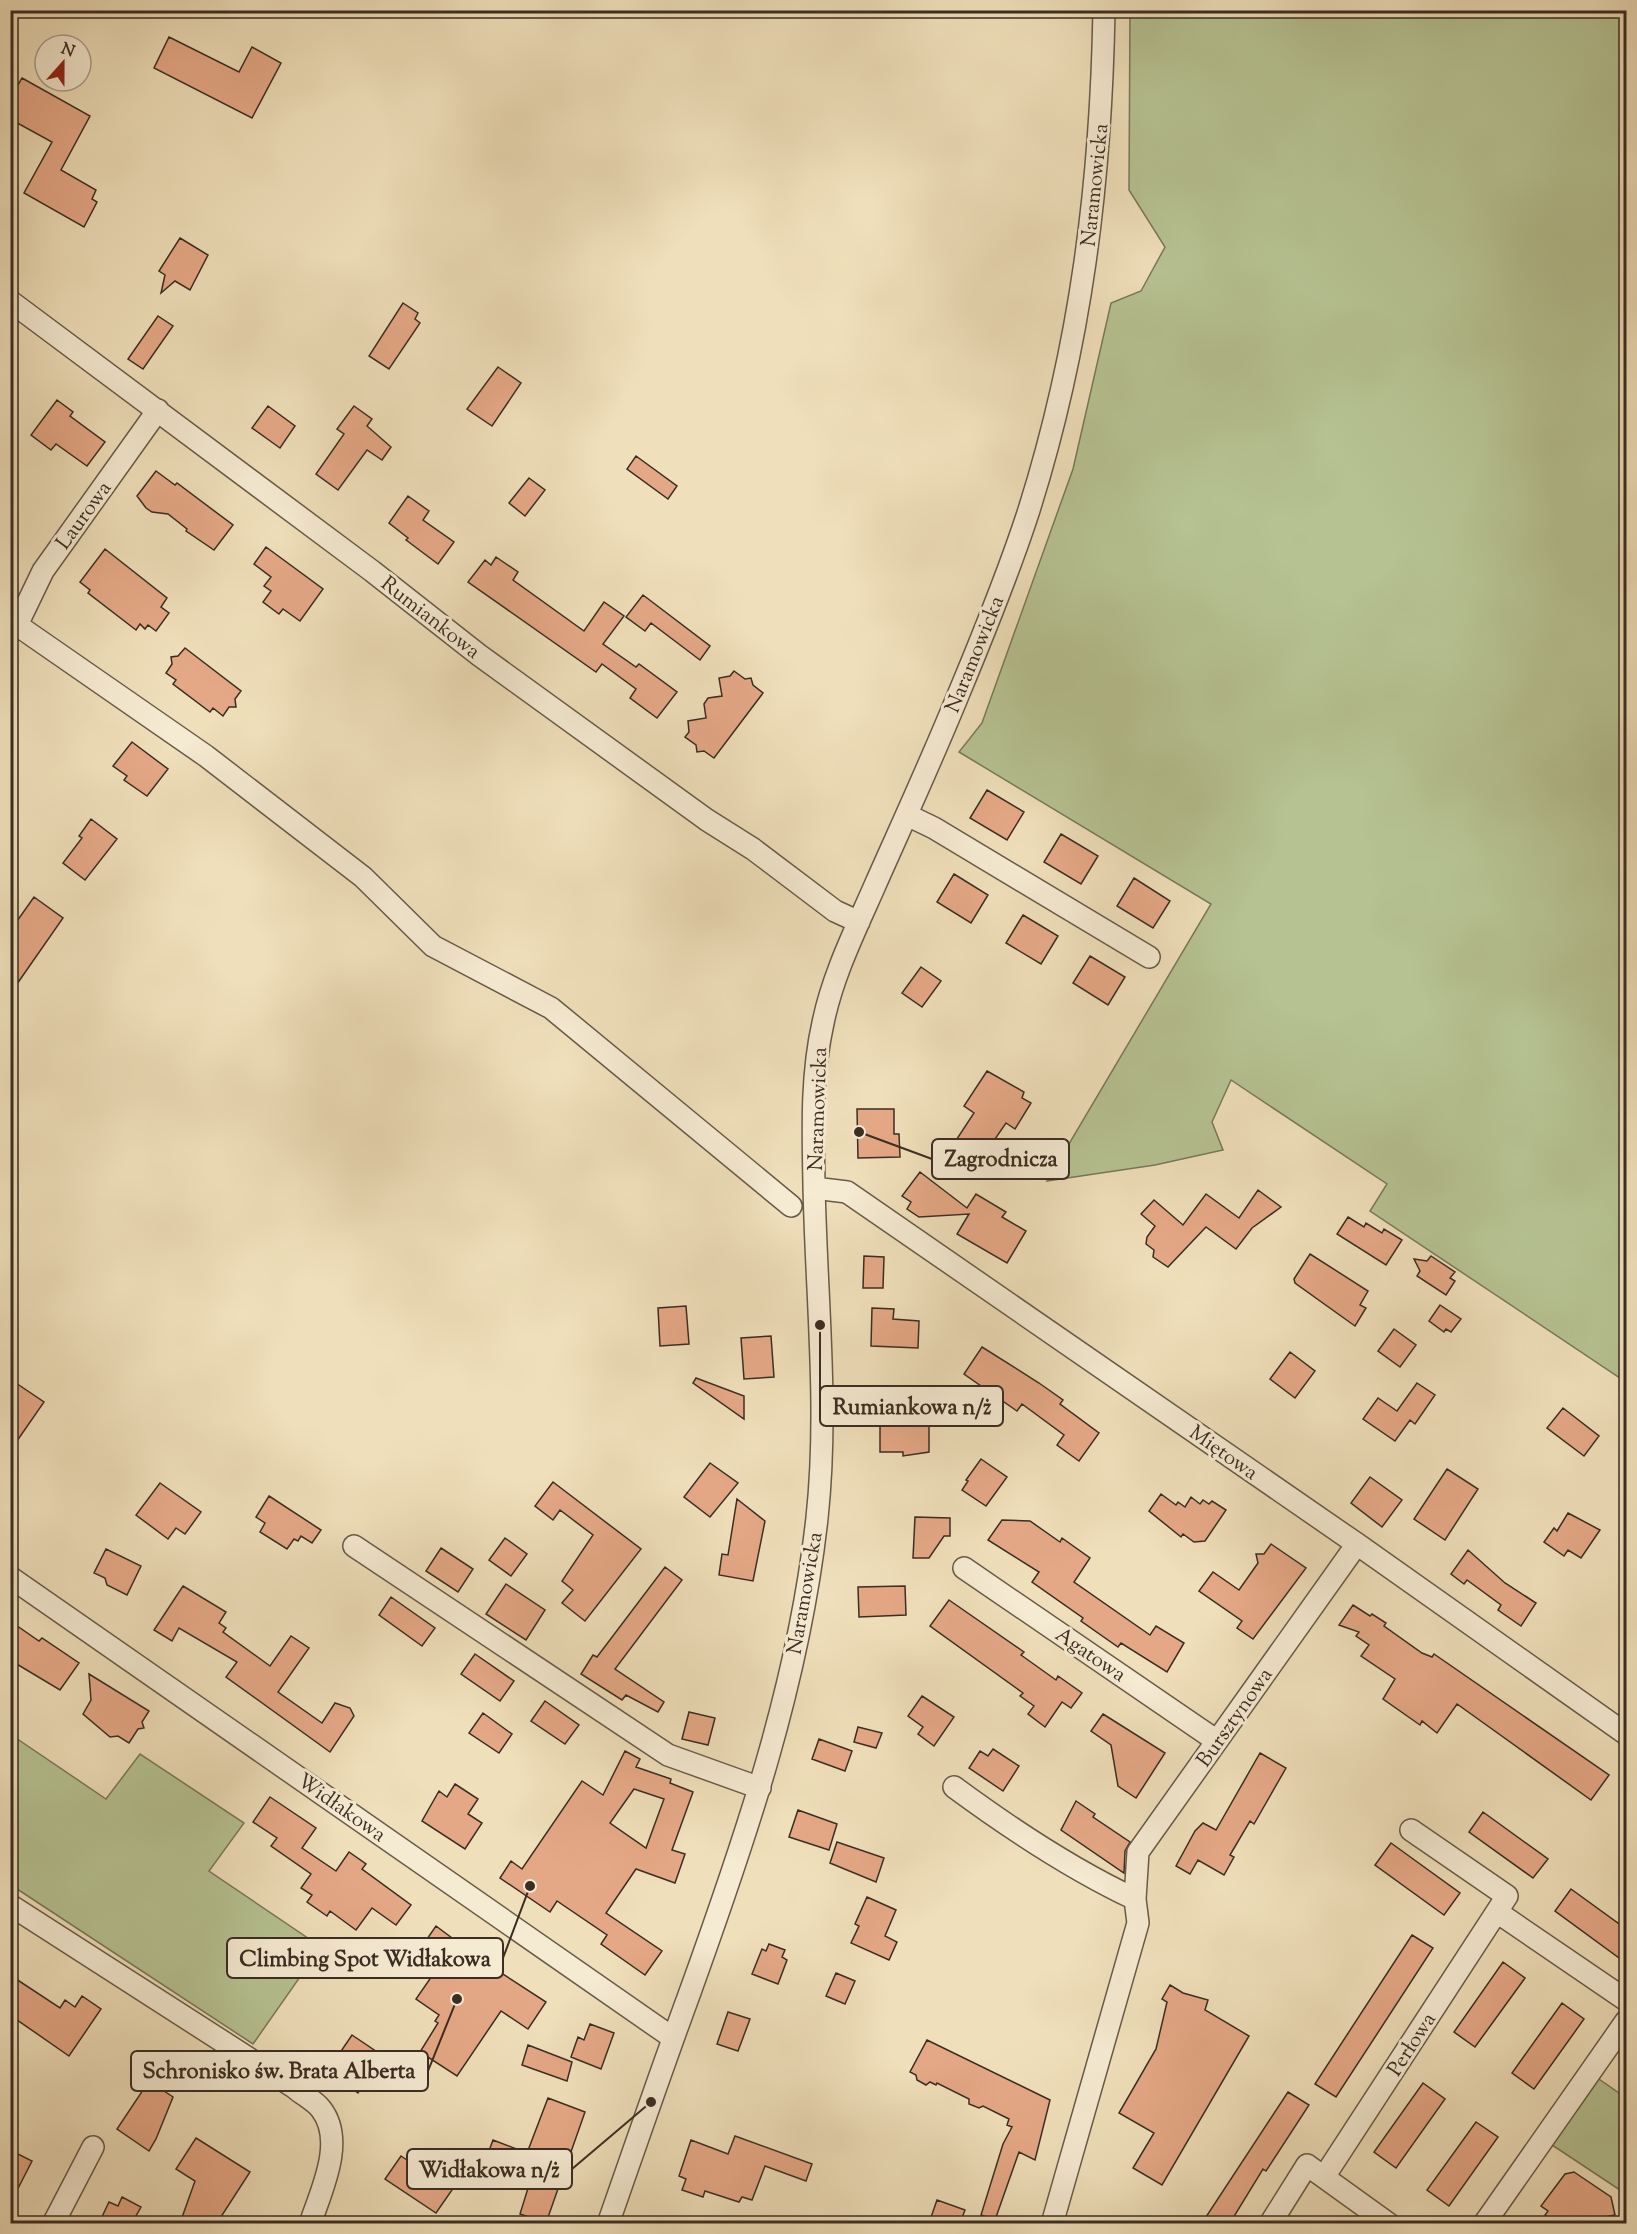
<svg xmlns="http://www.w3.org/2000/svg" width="1637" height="2234" font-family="'Sorts Mill Goudy',serif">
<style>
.green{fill:#b6c292;stroke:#78785a;stroke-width:1.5}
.building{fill:#e5a886;stroke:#3b2d22;stroke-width:1.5;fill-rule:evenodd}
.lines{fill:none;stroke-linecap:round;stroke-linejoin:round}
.minor-casing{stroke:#685a48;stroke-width:24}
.minor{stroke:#f5ead2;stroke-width:21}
.labels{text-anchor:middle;stroke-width:6;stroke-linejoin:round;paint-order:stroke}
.street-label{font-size:21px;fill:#3b2d22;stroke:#f5ead2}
.leader{fill:none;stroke:#3b2d22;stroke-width:2}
.callout-dot{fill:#3b2d22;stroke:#f5ead2;stroke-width:2}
.callout{fill:#f5ead2;stroke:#3b2d22;stroke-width:2}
.callout-label{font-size:22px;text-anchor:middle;font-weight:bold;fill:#3b2d22}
</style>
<rect width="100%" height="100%" fill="#efdfba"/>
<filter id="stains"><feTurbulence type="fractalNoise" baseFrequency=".00333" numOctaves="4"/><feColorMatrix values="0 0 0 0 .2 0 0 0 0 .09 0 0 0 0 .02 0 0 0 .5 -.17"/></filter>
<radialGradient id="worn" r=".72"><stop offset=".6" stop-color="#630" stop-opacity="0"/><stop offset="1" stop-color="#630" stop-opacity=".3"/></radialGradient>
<path class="green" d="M1130,11H1626V1382L1370,1211L1387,1184L1231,1080L1212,1122L1223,1150L1155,1165L1047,1181L1211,904L959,752L982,723L1073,469L1111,303L1141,291L1165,247L1129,190Z
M10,1734L106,1799L140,1754L244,1823L209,1871L321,1947L253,2044L11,1885Z
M1596,2077L1626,2098V2194L1549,2143Z"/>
<path class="building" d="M169,37L239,72L252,47L281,63L252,118L154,68Z
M22,78L90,116L61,170L96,190L92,199L97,202L84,227L24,193L52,142L10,119V99Z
M180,238L208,255L190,290L175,281L161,293L165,275L159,271Z
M403,303L418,313L415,319L420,323L389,369L369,356Z
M158,316L173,326L143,369L128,359Z
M498,367L521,383L492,426L467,409Z
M57,400L73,412L70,416L105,442L87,466L56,444L51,450L31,435Z
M268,406L295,426L280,448L252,428Z
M354,406L372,419L367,426L391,447L382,460L367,450L338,490L316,474L344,434L337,429Z
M636,456L677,486L668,499L627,469Z
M156,471L175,485L177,483L233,525L214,550L186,531L187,529L168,514L152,512L146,508L137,496Z
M529,478L545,490L525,516L509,503Z
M408,496L429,511L423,520L454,542L438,564L406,540L408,538L389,523Z
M266,547L323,589L300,621L283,609L279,614L263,602L271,591L264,586L271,577L254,564Z
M105,549L167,598L161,607L169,613L156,631L148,625L145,629L140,624L136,630L88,593L90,590L80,582Z
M496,557L518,572L513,580L584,631L604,602L624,616L603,644L636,667L639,664L677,692L657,718L630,698L636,689L602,664L596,672L468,582L485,560L491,565Z
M643,595L710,646L700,660L651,623L645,631L626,617Z
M185,648L241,691L235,699L236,707H229L223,716L213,708L210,712L173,684L176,680L166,673L172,664L171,657L178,656Z
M734,671L745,679L751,678L753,685L763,693L714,758L704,751L697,752L696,745L685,737L689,732L688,721L706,718L704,704L708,698L722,696L719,678L730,676Z
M132,742L168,769L147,796L124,780L127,776L113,766Z
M987,790L1024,812L1007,840L970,818Z
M91,819L117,839L85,880L63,863L82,838L79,836Z
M1061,834L1098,856L1081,884L1044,862Z
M954,874L988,895L971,923L937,902Z
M1134,878L1170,901L1153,928L1117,906Z
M34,897L63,918L10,994V931Z
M1023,915L1058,936L1041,964L1006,943Z
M1090,956L1125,977L1108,1005L1073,983Z
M921,967L941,981L922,1007L902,993Z
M987,1071L1024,1092L1022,1098L1031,1103L1015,1129L1006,1123L975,1168L949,1151L974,1113L964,1106Z
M857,1109H894V1134H899L900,1157L858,1158Z
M920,1172L967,1208L976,1194L1006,1212L1002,1217L1026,1231L1007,1263L957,1234L969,1214L919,1217L907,1209L911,1202L902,1196Z
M1258,1190L1281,1207L1252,1228L1236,1249L1206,1227L1168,1267L1153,1257L1154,1250L1146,1244L1147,1237L1155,1226L1141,1214L1154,1200L1183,1225L1206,1194L1239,1218Z
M1348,1217L1364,1227L1366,1223L1382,1233L1384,1229L1402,1240L1386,1265L1337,1234Z
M1310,1254L1368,1291L1360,1305L1366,1308L1355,1326L1295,1283L1294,1279Z
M864,1256L884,1257L883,1288H863Z
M1431,1256L1455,1272L1450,1278L1455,1281L1446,1295L1417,1276L1420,1271L1414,1259L1427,1261Z
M1440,1305L1461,1319L1451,1332L1446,1329L1444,1332L1429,1321Z
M686,1306L689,1344L660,1346L658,1308Z
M872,1308L894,1309L893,1319L919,1321L918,1348L871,1346Z
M1394,1329L1416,1345L1400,1367L1378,1351Z
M771,1336L774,1377L744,1379L741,1338Z
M982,1347L1039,1383L1063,1400L1060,1404L1099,1433L1079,1461L1057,1445L1064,1435L1022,1404L1017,1411L964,1374Z
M1290,1352L1315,1371L1295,1398L1270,1379Z
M696,1378L744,1396V1419L693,1383Z
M10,1379L44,1402L10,1451Z
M1417,1383L1435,1395L1415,1424L1410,1420L1395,1441L1363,1419L1378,1398L1397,1411Z
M1563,1408L1599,1436L1584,1456L1547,1428Z
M880,1424H929V1452L903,1456V1452H880Z
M981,1459L1007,1477L986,1506L962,1490L968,1481L966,1480Z
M710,1463L738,1483L710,1517L684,1497Z
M1447,1469L1478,1489L1445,1540L1414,1519Z
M1370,1477L1402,1500L1382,1527L1351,1503Z
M553,1482L641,1549L585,1621L562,1603L573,1590L562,1581L593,1535L560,1510L553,1520L535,1506Z
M160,1483L201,1512L185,1534L176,1528L168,1539L136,1515Z
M1161,1494L1176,1505L1178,1502L1185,1507L1191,1497L1200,1504L1203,1500L1209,1504L1212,1501L1226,1510L1205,1541L1194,1542L1183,1534L1181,1537L1149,1511Z
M269,1496L321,1530L312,1543L301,1536L298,1541L294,1539L287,1549L260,1532L265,1523L256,1517Z
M737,1499L765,1521L753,1581L719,1575L722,1554L728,1555Z
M1568,1513L1600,1530L1581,1558L1568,1550L1564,1556L1544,1542L1554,1528L1557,1531Z
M915,1517L950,1518V1536H944L929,1558H913Z
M1002,1520L1030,1521L1060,1542L1062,1538L1090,1558L1074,1582L1150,1635L1156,1626L1184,1643L1167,1672L1121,1643L1118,1647L1081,1621L1083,1618L1032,1582L1039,1572L988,1540Z
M505,1538L527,1554L511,1576L489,1560Z
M1271,1544L1306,1568L1253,1639L1237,1628L1242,1621L1199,1591L1213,1572L1239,1590L1258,1563L1256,1554H1264Z
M441,1548L473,1569L458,1592L426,1571Z
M106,1549L141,1566L127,1595L107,1585L105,1578L94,1573Z
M1468,1550L1505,1583L1536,1603L1521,1626L1498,1610L1501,1605L1467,1580L1464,1584L1451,1574Z
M665,1567L682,1580L615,1669L664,1702L658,1712L626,1695L622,1700L581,1674L593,1655L597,1657Z
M506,1584L545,1610L526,1640L486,1614Z
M183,1586L226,1612L219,1623L226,1628L223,1632L270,1666L291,1636L309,1648L278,1692L322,1723L335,1703L350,1708L354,1716L330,1752L226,1677L237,1662L179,1628L172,1641L154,1630Z
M905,1586L906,1615L859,1617L858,1587Z
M391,1597L435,1628L422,1646L379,1615Z
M949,1600L1024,1652L1021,1655L1056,1680L1058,1676L1082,1693L1071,1708L1062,1702L1045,1727L1028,1714L1034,1706L1020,1696L1023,1693L930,1626Z
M1353,1605L1370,1616L1372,1614L1386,1623L1384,1626L1422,1653L1432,1657L1434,1654L1609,1775L1591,1800L1457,1704L1437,1733L1422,1721L1420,1725L1383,1699L1395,1679L1361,1656L1369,1645L1356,1636L1359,1632L1339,1625Z
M10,1621L39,1641L42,1638L79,1663L60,1690L10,1660Z
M475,1654L514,1681L500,1701L461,1674Z
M89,1674L149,1711L142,1722L144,1728L138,1729L129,1743L118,1736L110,1737L83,1714L91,1700Z
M922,1696L954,1717L934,1746L918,1734L923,1727L908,1716Z
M545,1701L579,1725L565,1744L531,1721Z
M689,1712L715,1718L708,1745L682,1739Z
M483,1713L512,1734L499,1753L469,1733Z
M1103,1714L1165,1753L1136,1798L1118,1786L1111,1745L1091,1731Z
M858,1727L882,1733L876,1748L854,1742Z
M819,1739L852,1751L845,1771L812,1759Z
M993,1749L1019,1766L1003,1791L969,1768L980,1751L988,1756Z
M625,1751L640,1759L636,1767L671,1779L670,1783L693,1792L672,1850L685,1854L675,1883L636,1869L606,1913L662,1951L645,1975L601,1944L607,1935L557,1901L550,1912L500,1878L511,1861L522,1869L582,1781L603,1795ZM634,1789L664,1799L646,1848L610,1823Z
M1260,1753L1286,1768L1254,1824L1250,1821L1230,1855L1234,1857L1224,1875L1198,1860L1190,1874L1176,1866L1195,1831L1203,1823L1216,1830Z
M455,1784L478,1799L468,1814L482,1823L465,1849L422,1821L439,1791L447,1797Z
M270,1797L316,1828L302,1848L336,1871L349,1852L366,1864L362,1869L411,1905L396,1925L372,1908L356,1930L330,1911L327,1916L307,1902L312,1895L301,1888L311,1874L271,1846L277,1838L253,1822Z
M1076,1801L1095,1814L1093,1817L1130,1842L1125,1851L1124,1873L1061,1830Z
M798,1810L837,1824L829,1850L789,1837Z
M1483,1812L1548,1859L1533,1878L1469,1832Z
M837,1842L884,1858L876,1882L830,1863Z
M1391,1843L1460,1893L1444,1915L1375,1865Z
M1571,1889L1626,1929V1963L1555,1911Z
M867,1897L896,1910L885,1936L897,1942L889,1960L851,1943L859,1926L855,1924Z
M436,1926L456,1941L455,1943L546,2002L528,2029L501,2011L457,2076L420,2052L438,2023L435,2021L439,2015L416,1999L441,1963L420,1949Z
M1412,1935L1433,1948L1336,2097L1315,2084Z
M769,1944L785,1950L782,1957L787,1960L778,1984L752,1974L762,1949L766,1951Z
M1503,1962L1525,1978L1475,2047L1454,2032Z
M836,1973L855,1981L845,2004L826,1996Z
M10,1975L60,2008L65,2000L75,2007L82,1996L101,2009L69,2056L10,2015Z
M1170,1985L1183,1993L1208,2000L1205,2010L1249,2036L1162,2185L1133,2168L1154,2133L1119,2113L1156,2049L1167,2002L1162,1999Z
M1562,2003L1584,2019L1534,2089L1512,2073Z
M728,2012L750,2019L738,2051L717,2044Z
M590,2024L614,2033L601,2069L571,2057L578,2037L584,2040Z
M352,2035L383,2056L358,2093L344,2083L354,2069L337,2057Z
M927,2040L1050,2100L1035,2160L1019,2152L995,2220L981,2215L1003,2144L1012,2127L1007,2125L1009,2119L983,2106L979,2108L969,2104V2099L937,2083L936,2085L930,2082L926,2085L917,2080L916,2075L910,2072Z
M528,2045L572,2062L567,2081L522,2065Z
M149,2081L173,2097L156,2139L149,2151L117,2129Z
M1423,2083L1445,2099L1396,2168L1374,2152Z
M1288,2092L1309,2105L1266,2171L1263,2169L1230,2223H1202Z
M548,2098L585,2112L546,2223L520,2214L529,2185L483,2167L493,2140L527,2153Z
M1476,2122L1498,2137L1449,2206L1427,2190Z
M735,2136L812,2164L806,2181L765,2166L752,2200L742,2197L739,2202L705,2191L703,2197L682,2190L686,2179L679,2176L691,2140L728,2154Z
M196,2138L250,2172L217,2223H180L195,2181L176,2169Z
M10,2150L32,2161L10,2204Z
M401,2156L452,2190L436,2213L385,2179Z
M1574,2172L1611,2197L1615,2215L1589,2220V2223H1556L1545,2215L1548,2211L1541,2206L1565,2174Z
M122,2197L141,2207L136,2216L151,2223H99L109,2202L118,2206Z
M937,2200L965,2210L960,2223H929Z"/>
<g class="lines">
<defs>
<path id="minor" d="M10,301L372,571L479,655L707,820L753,849L835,911L859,922
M158,410L43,571L17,625L206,756L363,877L433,946L551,1008L791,1206
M907,815L934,828L1149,957
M814,1188L847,1192L1357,1544L1626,1734
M354,1546L668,1755L760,1788
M964,1568L1217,1741
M10,1577L673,2038
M954,1787C1011,1829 1071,1869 1135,1899
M10,1905L295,2088C303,2095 315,2101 321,2109C346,2141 321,2191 310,2224
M1497,1912L1626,2000
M1324,2177L1507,1896L1411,1830
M53,2224L93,2147
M608,2224C635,2147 661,2071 689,1995C745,1840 799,1683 817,1518C829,1407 816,1295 814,1184C813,1130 811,1076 823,1023C833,974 856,929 876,883C904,820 933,757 959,693C984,633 1009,572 1029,510C1081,345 1101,183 1104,10
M1052,2224L1138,1923L1135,1899L1138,1852L1357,1544
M1270,2224L1307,2165L1389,2224
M1484,2224L1626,2021"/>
</defs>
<use href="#minor" class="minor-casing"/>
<use href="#minor" class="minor"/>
</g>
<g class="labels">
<g class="street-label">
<text transform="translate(1094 185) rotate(-84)" y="7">Naramowicka</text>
<text transform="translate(83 515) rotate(-54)" y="7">Laurowa</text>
<text transform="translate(431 617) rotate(38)" y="7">Rumiankowa</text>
<text transform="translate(974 654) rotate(-68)" y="7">Naramowicka</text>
<text transform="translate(817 1109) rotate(-88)" y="7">Naramowicka</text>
<text transform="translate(1224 1452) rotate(35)" y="7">Miętowa</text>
<text transform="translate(804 1593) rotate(-80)" y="7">Naramowicka</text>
<text transform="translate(1091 1654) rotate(34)" y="7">Agatowa</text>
<text transform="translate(1234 1717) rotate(-55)" y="7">Bursztynowa</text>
<text transform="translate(342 1807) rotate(35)" y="7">Widłakowa</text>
<text transform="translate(1411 2044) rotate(-57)" y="7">Perłowa</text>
</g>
</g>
<path class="leader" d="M859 1132L932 1159M820 1325L820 1406M530 1886L503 1958M457 1999L428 2071M651 2102L572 2169"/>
<g class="callout-dot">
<circle cx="859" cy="1132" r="6"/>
<circle cx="820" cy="1325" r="6"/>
<circle cx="530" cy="1886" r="6"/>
<circle cx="457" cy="1999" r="6"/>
<circle cx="651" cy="2102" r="6"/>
</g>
<g class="callout">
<rect x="932" y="1139" width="137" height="40" rx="6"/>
<rect x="820" y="1386" width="183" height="40" rx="6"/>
<rect x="227" y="1938" width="276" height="40" rx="6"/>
<rect x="131" y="2051" width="297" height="40" rx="6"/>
<rect x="407" y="2149" width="165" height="40" rx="6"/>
</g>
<g class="callout-label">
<text x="1001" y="1166">Zagrodnicza</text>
<text x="912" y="1414">Rumiankowa n/ż</text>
<text x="365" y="1966">Climbing Spot Widłakowa</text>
<text x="279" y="2078">Schronisko św. Brata Alberta</text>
<text x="489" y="2177">Widłakowa n/ż</text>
</g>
<rect width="1637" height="2234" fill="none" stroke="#efdfba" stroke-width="36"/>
<rect x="12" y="12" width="1613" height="2210" fill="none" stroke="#3b2d22" stroke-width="3"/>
<rect x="18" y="18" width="1601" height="2198" fill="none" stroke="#3b2d22" stroke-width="1.5"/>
<g transform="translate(63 63) rotate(21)"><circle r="28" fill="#f5ead2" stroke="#ab9e8c" stroke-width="1.5"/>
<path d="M0-4.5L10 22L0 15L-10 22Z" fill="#8f2418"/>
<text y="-9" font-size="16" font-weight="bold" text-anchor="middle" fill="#3b2d22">N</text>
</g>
<rect width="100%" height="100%" filter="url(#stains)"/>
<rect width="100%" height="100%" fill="url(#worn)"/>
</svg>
